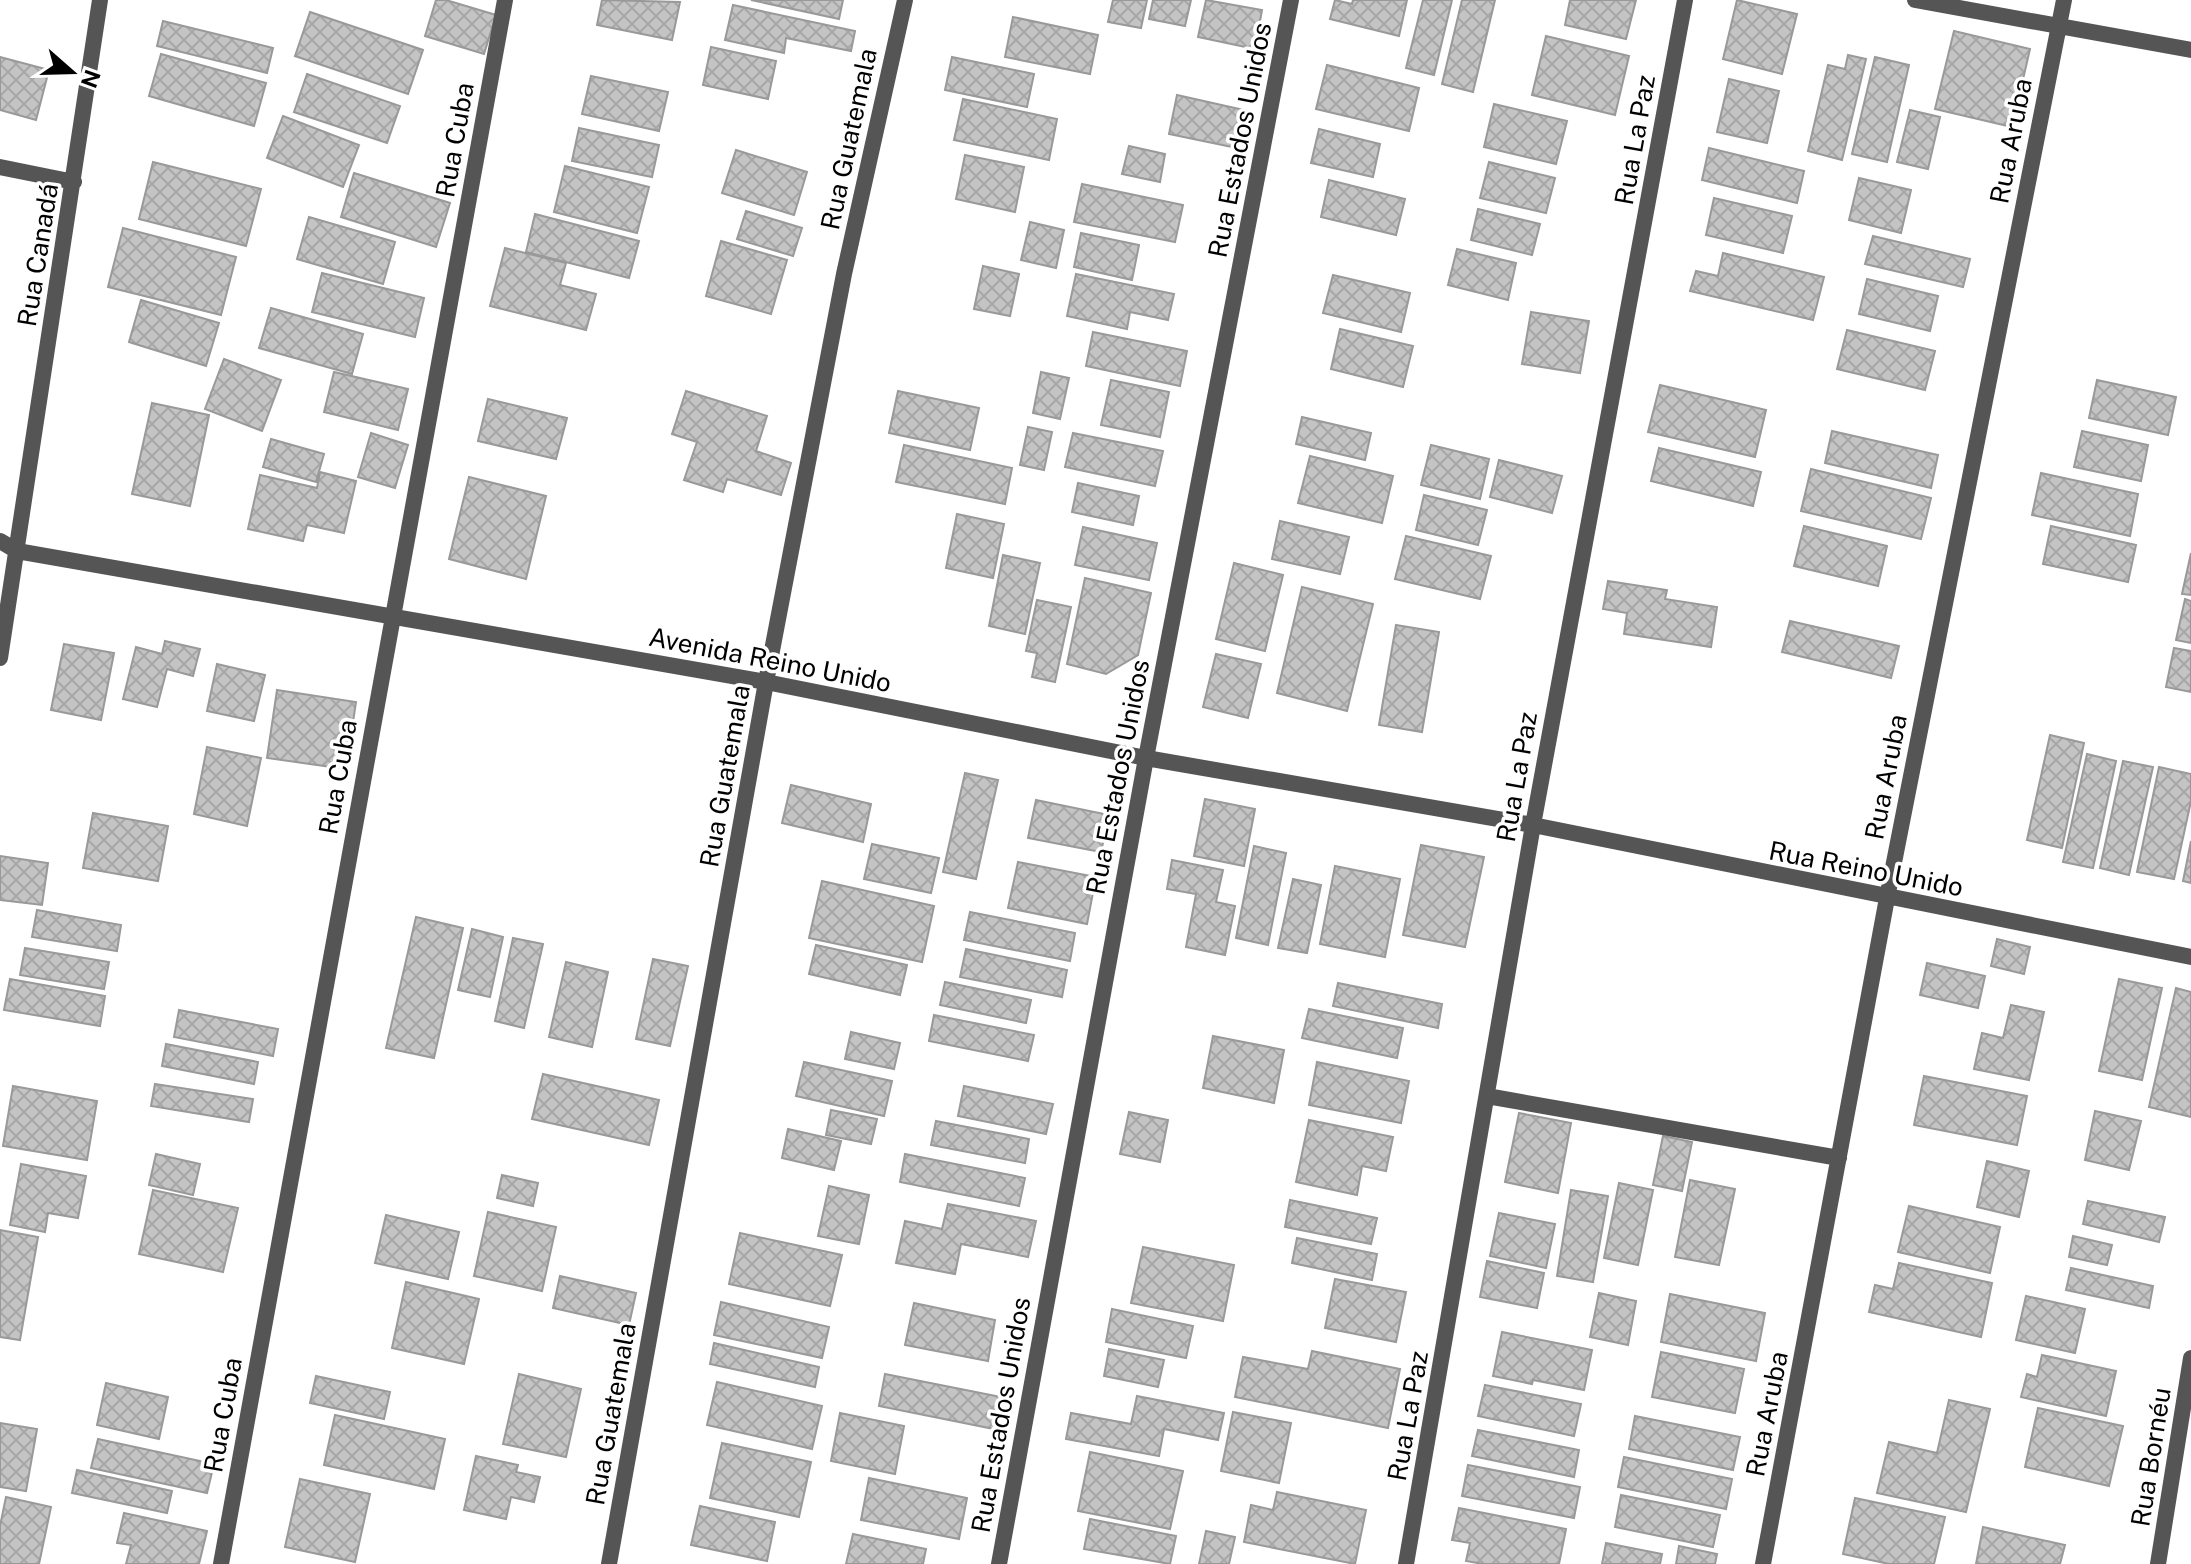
<svg xmlns="http://www.w3.org/2000/svg" width="2191" height="1564" font-family="'Public Sans',sans-serif">
<style>
.building{fill:url(#building-cross-hatch);stroke:#999;stroke-width:2}
.lines{fill:none;stroke-linecap:round;stroke-linejoin:round}
.minor{stroke:#555;stroke-width:16}
.labels{text-anchor:middle;stroke-width:7;stroke-linejoin:round;paint-order:stroke}
.street-label{font-size:26px;fill:#000;stroke:#fff}
</style>
<defs>
<pattern id="building-cross-hatch" width="8" height="8" patternUnits="userSpaceOnUse" patternTransform="scale(2)"><rect width="8" height="8" fill="#c4c4c4"/><path d="M0 0l8 8M0 8l8-8" fill="none" stroke="#a7a7a7"/></pattern>
</defs>
<rect width="100%" height="100%" fill="#fff"/>
<path class="building" d="M436,0H446L496,15L484,54L425,36Z
M602,0L680,2L672,40L597,25Z
M751,0H843L839,19Z
M1113,0H1147L1141,28L1108,22Z
M1153,0H1191L1185,26L1149,19Z
M1206,0L1262,10L1255,49L1198,37Z
M1335,0L1352,4L1353,0H1407L1399,36L1330,19Z
M1423,0H1452L1434,75L1406,68Z
M1462,0H1495L1473,92L1442,84Z
M1570,0H1636L1626,39L1565,25Z
M1737,0L1797,14L1782,74L1723,59Z
M733,5L855,31L851,51L786,38L784,53L725,40Z
M310,12L423,50L408,94L295,56Z
M1013,17L1098,35L1090,74L1005,57Z
M163,21L273,48L267,73L157,46Z
M1954,31L2030,49L2012,127L1935,109Z
M1546,36L1629,56L1615,115L1532,95Z
M711,47L776,61L768,99L703,85Z
M161,54L266,83L254,126L149,96Z
M1848,55L1866,59L1842,160L1808,151L1828,65L1845,69Z
M0,57L49,70L36,120L0,110Z
M952,57L1034,74L1027,107L945,90Z
M1875,57L1909,65L1887,162L1852,154Z
M1327,65L1419,88L1409,131L1316,109Z
M307,74L400,106L387,143L294,112Z
M591,76L668,92L659,131L582,114Z
M1729,79L1779,91L1767,143L1717,132Z
M1177,95L1244,110L1237,148L1169,134Z
M963,99L1057,119L1049,160L954,140Z
M1494,104L1567,121L1556,164L1484,147Z
M1910,110L1940,117L1928,169L1897,162Z
M283,116L359,145L343,187L267,158Z
M579,128L659,145L652,177L572,161Z
M1319,129L1380,144L1373,177L1311,163Z
M1129,146L1165,154L1160,182L1122,174Z
M1709,148L1804,171L1797,203L1702,180Z
M736,150L807,172L794,215L722,193Z
M965,155L1024,167L1015,212L956,199Z
M153,162L261,189L246,246L139,219Z
M1489,162L1555,178L1546,213L1480,198Z
M565,166L649,187L637,233L554,212Z
M354,173L450,203L436,247L341,217Z
M1859,178L1911,190L1901,233L1849,220Z
M1329,180L1405,199L1396,235L1321,217Z
M1082,184L1183,205L1175,242L1074,222Z
M1714,198L1792,216L1783,253L1706,235Z
M1478,209L1540,224L1532,255L1471,240Z
M746,211L802,228L793,256L737,239Z
M535,214L639,241L629,278L526,252Z
M309,217L395,242L383,284L297,259Z
M1030,222L1064,230L1056,268L1021,260Z
M123,228L236,257L221,315L108,287Z
M1081,233L1139,245L1132,280L1074,267Z
M1873,236L1970,259L1963,287L1865,264Z
M721,241L787,260L771,314L706,296Z
M505,248L566,263L560,285L596,294L586,330L490,306Z
M1457,249L1516,263L1508,300L1448,285Z
M1723,253L1824,277L1813,320L1690,291L1696,271L1718,276Z
M983,266L1019,274L1010,316L974,309Z
M322,273L424,298L415,337L312,312Z
M1076,274L1174,294L1168,320L1130,312L1127,329L1067,316Z
M1333,275L1410,293L1401,332L1323,313Z
M1867,279L1938,296L1930,331L1859,314Z
M141,300L219,323L206,366L129,342Z
M271,308L363,334L352,374L259,348Z
M1531,312L1589,321L1580,373L1522,364Z
M1340,329L1413,346L1403,387L1331,369Z
M1847,330L1935,351L1925,390L1837,369Z
M1093,332L1187,351L1180,386L1086,366Z
M224,359L281,380L262,431L205,409Z
M334,372L408,389L398,430L324,412Z
M1041,372L1069,378L1060,419L1033,413Z
M1111,380L1169,392L1160,437L1101,425Z
M2097,380L2176,397L2168,435L2089,418Z
M1660,385L1766,410L1755,457L1648,432Z
M686,391L767,416L756,451L791,463L781,495L727,479L723,492L684,480L697,442L672,434Z
M898,391L979,408L970,450L889,433Z
M488,399L567,418L556,459L478,441Z
M152,403L209,415L190,506L132,494Z
M1302,417L1371,433L1365,460L1296,444Z
M1028,427L1052,432L1044,470L1020,465Z
M1832,431L1938,455L1931,488L1825,463Z
M2082,431L2148,445L2141,481L2074,467Z
M371,433L408,445L395,488L358,477Z
M1073,433L1163,451L1155,486L1065,467Z
M271,439L324,454L316,482L263,467Z
M904,445L1012,468L1005,504L896,482Z
M1431,445L1489,459L1480,499L1421,485Z
M1659,448L1761,472L1753,506L1651,481Z
M1310,456L1393,476L1382,523L1298,503Z
M1499,460L1562,476L1552,513L1490,497Z
M1811,469L1931,498L1921,539L1801,511Z
M320,472L356,481L344,533L307,525L303,541L248,529L260,475L317,488Z
M2041,473L2138,494L2130,536L2032,515Z
M469,477L546,496L526,579L449,559Z
M1078,483L1139,496L1133,525L1072,512Z
M1424,495L1487,510L1478,545L1416,530Z
M957,514L1004,524L993,578L946,568Z
M1280,521L1349,537L1340,574L1272,559Z
M1804,526L1887,546L1878,586L1794,566Z
M2051,526L2136,545L2128,582L2043,564Z
M1083,527L1157,543L1149,580L1075,565Z
M1406,536L1491,556L1480,599L1395,579Z
M2191,553V595L2182,594Z
M1003,555L1040,563L1025,634L989,626Z
M1234,563L1283,575L1265,651L1216,639Z
M1085,578L1151,593L1138,655L1106,674L1067,664Z
M1608,581L1667,590L1665,599L1717,607L1711,647L1624,634L1627,613L1603,609Z
M1302,587L1373,604L1347,711L1277,693Z
M2185,599L2191,601V643L2176,640Z
M1037,600L1071,607L1055,682L1032,677L1037,653L1026,651Z
M1790,621L1899,646L1891,678L1782,652Z
M1396,625L1439,632L1422,732L1379,725Z
M165,641L200,649L193,676L167,669L157,707L123,699L136,647L162,654Z
M64,644L114,653L101,720L51,710Z
M2174,648L2191,651V692L2166,687Z
M1216,654L1261,664L1248,718L1203,707Z
M217,664L265,675L254,721L207,711Z
M277,690L356,702L346,769L267,758Z
M2050,735L2084,743L2062,848L2027,840Z
M207,747L261,758L247,826L194,814Z
M2087,754L2116,761L2093,868L2063,862Z
M2123,761L2153,767L2129,875L2100,868Z
M2159,767L2191,774V801L2174,879L2137,872Z
M965,773L998,780L976,879L943,872Z
M791,785L871,804L863,842L782,823Z
M1205,799L1255,809L1244,866L1194,856Z
M1036,800L1109,815L1101,852L1028,838Z
M93,813L168,826L158,881L83,868Z
M2191,841V883L2183,881Z
M872,844L939,858L931,893L864,879Z
M1421,845L1484,857L1465,947L1403,935Z
M1254,846L1286,853L1268,945L1236,938Z
M0,856L48,863L42,905L0,900Z
M1172,860L1223,870L1216,902L1235,906L1225,955L1186,947L1196,894L1167,889Z
M1018,862L1096,877L1087,924L1008,908Z
M1335,866L1400,879L1385,957L1320,944Z
M1293,879L1321,885L1307,953L1278,948Z
M822,881L934,906L922,962L809,938Z
M37,910L121,925L117,951L32,937Z
M970,912L1075,933L1070,961L964,940Z
M416,917L463,928L434,1058L386,1048Z
M472,929L503,937L490,997L458,990Z
M513,938L543,944L524,1028L495,1021Z
M1997,939L2030,947L2024,974L1991,966Z
M816,945L907,965L900,995L809,974Z
M25,948L109,962L104,989L20,975Z
M966,949L1067,970L1062,997L960,977Z
M653,959L688,966L670,1046L636,1039Z
M566,962L608,972L592,1047L549,1037Z
M1927,963L1985,976L1978,1008L1920,995Z
M10,979L105,996L100,1026L4,1010Z
M2119,979L2162,988L2142,1080L2099,1071Z
M945,982L1031,1000L1026,1023L940,1005Z
M1338,983L1442,1004L1438,1028L1333,1006Z
M2176,988L2191,992V1117L2149,1107Z
M2011,1005L2044,1012L2029,1080L1974,1069L1982,1033L2003,1038Z
M1309,1009L1403,1028L1397,1058L1302,1038Z
M179,1010L278,1029L273,1056L174,1037Z
M934,1015L1034,1035L1028,1061L929,1041Z
M851,1032L900,1043L894,1069L845,1059Z
M1213,1036L1284,1050L1274,1103L1203,1088Z
M166,1044L258,1062L254,1084L162,1066Z
M804,1062L892,1081L884,1116L796,1096Z
M1317,1062L1409,1081L1401,1123L1309,1105Z
M543,1074L659,1100L649,1145L532,1119Z
M1924,1076L2027,1096L2017,1145L1914,1125Z
M155,1084L253,1099L249,1122L151,1106Z
M13,1086L97,1101L87,1160L3,1146Z
M964,1086L1053,1104L1046,1134L958,1116Z
M831,1110L877,1119L871,1144L826,1135Z
M2095,1111L2141,1121L2129,1170L2085,1160Z
M1129,1112L1168,1120L1160,1162L1120,1154Z
M1519,1113L1571,1123L1558,1193L1505,1182Z
M1309,1120L1393,1137L1386,1171L1362,1166L1357,1195L1296,1182Z
M936,1121L1029,1139L1025,1163L931,1145Z
M788,1129L841,1141L834,1170L782,1158Z
M1663,1136L1692,1142L1682,1191L1653,1185Z
M156,1154L200,1164L193,1195L149,1185Z
M905,1154L1025,1178L1019,1206L900,1182Z
M1987,1161L2029,1171L2019,1217L1977,1207Z
M21,1164L86,1176L78,1218L48,1213L45,1232L10,1225Z
M502,1175L538,1183L533,1206L497,1198Z
M1690,1180L1735,1189L1719,1265L1675,1257Z
M1619,1183L1653,1190L1638,1265L1604,1258Z
M829,1186L869,1195L859,1244L818,1236Z
M153,1190L238,1208L223,1272L139,1254Z
M1571,1190L1608,1196L1593,1282L1557,1276Z
M1290,1200L1377,1218L1371,1244L1285,1227Z
M2088,1201L2165,1217L2159,1242L2083,1224Z
M948,1204L1036,1221L1028,1257L961,1244L955,1274L896,1263L905,1221L942,1229Z
M1909,1206L2000,1227L1990,1273L1898,1252Z
M488,1212L556,1227L542,1291L474,1276Z
M1499,1213L1555,1224L1546,1268L1490,1256Z
M386,1215L459,1232L448,1279L375,1263Z
M0,1230L38,1237L20,1340L0,1337Z
M740,1233L842,1255L830,1306L729,1284Z
M2073,1236L2112,1245L2107,1265L2069,1257Z
M1297,1238L1377,1254L1372,1280L1292,1263Z
M1143,1247L1234,1265L1223,1321L1131,1303Z
M1487,1261L1544,1273L1537,1308L1480,1297Z
M1899,1263L1992,1283L1981,1337L1869,1312L1875,1285L1893,1289Z
M2071,1268L2153,1286L2149,1308L2066,1290Z
M560,1276L636,1293L629,1325L553,1308Z
M1335,1279L1406,1292L1396,1342L1325,1328Z
M406,1282L479,1299L464,1364L392,1348Z
M1599,1293L1636,1301L1628,1345L1590,1337Z
M1670,1294L1765,1313L1756,1361L1661,1342Z
M2026,1296L2085,1309L2075,1353L2016,1340Z
M721,1302L829,1327L822,1358L714,1335Z
M914,1303L995,1320L988,1361L905,1345Z
M1112,1309L1193,1326L1186,1358L1106,1342Z
M1502,1332L1592,1350L1584,1390L1533,1380L1532,1384L1493,1376Z
M714,1343L819,1367L815,1387L710,1364Z
M1109,1349L1164,1360L1158,1387L1104,1376Z
M1312,1351L1400,1369L1388,1428L1235,1397L1243,1357L1308,1369Z
M1661,1352L1744,1369L1735,1413L1652,1397Z
M2042,1355L2116,1371L2106,1416L2021,1397L2027,1374L2037,1377Z
M519,1374L581,1389L566,1457L503,1444Z
M885,1374L1001,1397L994,1429L879,1406Z
M316,1376L390,1392L384,1419L310,1403Z
M717,1382L822,1406L812,1449L707,1425Z
M106,1383L168,1397L159,1439L97,1425Z
M1485,1385L1581,1404L1574,1436L1478,1416Z
M1137,1396L1224,1413L1218,1440L1164,1429L1159,1456L1066,1439L1071,1413L1131,1424Z
M1949,1400L1990,1409L1966,1512L1877,1493L1889,1442L1937,1453Z
M2038,1408L2123,1426L2109,1486L2025,1467Z
M1233,1412L1291,1423L1279,1483L1221,1471Z
M840,1413L904,1426L895,1474L831,1461Z
M335,1415L445,1439L434,1489L324,1465Z
M1635,1416L1740,1437L1733,1470L1629,1449Z
M0,1423L37,1429L26,1491L0,1487Z
M1478,1430L1579,1450L1574,1477L1472,1456Z
M98,1439L214,1464L207,1493L91,1468Z
M722,1443L811,1462L799,1517L710,1498Z
M1090,1452L1183,1471L1170,1529L1078,1511Z
M476,1456L518,1465L516,1472L540,1477L534,1502L511,1497L506,1519L464,1510Z
M1624,1457L1732,1479L1726,1509L1618,1487Z
M1468,1465L1580,1487L1574,1518L1462,1496Z
M77,1470L172,1491L167,1513L72,1493Z
M869,1478L967,1498L959,1539L861,1520Z
M300,1479L370,1494L355,1562L285,1547Z
M1277,1492L1366,1510L1355,1564L1244,1542L1251,1505L1273,1510Z
M1621,1495L1720,1515L1713,1547L1615,1527Z
M6,1497L51,1507L39,1564H0V1526Z
M1855,1498L1945,1517L1934,1564H1889L1843,1554Z
M700,1506L775,1522L767,1561L691,1545Z
M1459,1508L1566,1529L1559,1564H1483L1466,1561L1470,1543L1452,1540Z
M124,1513L207,1531L199,1564H126L131,1545L117,1543Z
M1090,1519L1176,1536L1170,1564L1084,1549Z
M1983,1527L2065,1545L2060,1564H1976Z
M1206,1531L1235,1537L1229,1564H1199Z
M853,1534L926,1549L923,1564H846Z
M1606,1543L1662,1554L1660,1564H1602Z
M1679,1546L1717,1554L1715,1564H1676Z"/>
<g class="lines">
<path class="minor" d="M1915,0L2191,50
M0,167L74,182
M0,541L17,551L766,682L1146,758L1533,825L2191,957
M0,658L100,0
M1487,1096L1839,1158
M221,1564L505,0
M609,1564L766,682L844,274L905,0
M999,1564L1146,758L1291,0
M1406,1564L1533,825L1685,0
M1763,1564L1887,898L2064,0
M2158,1564L2191,1358"/>
</g>
<g class="labels">
<g class="street-label">
<text transform="translate(849 139) rotate(-78)" y="9">Rua Guatemala</text>
<text transform="translate(455 140) rotate(-80)" y="9">Rua Cuba</text>
<text transform="translate(1240 140) rotate(-79)" y="9">Rua Estados Unidos</text>
<text transform="translate(1635 140) rotate(-80)" y="9">Rua La Paz</text>
<text transform="translate(2011 141) rotate(-79)" y="9">Rua Aruba</text>
<text transform="translate(38 255) rotate(-81)" y="9">Rua Canadá</text>
<text transform="translate(770 660) rotate(11)" y="9">Avenida Reino Unido</text>
<text transform="translate(725 776) rotate(-80)" y="9">Rua Guatemala</text>
<text transform="translate(338 777) rotate(-80)" y="9">Rua Cuba</text>
<text transform="translate(1118 777) rotate(-79)" y="9">Rua Estados Unidos</text>
<text transform="translate(1517 777) rotate(-80)" y="9">Rua La Paz</text>
<text transform="translate(1886 777) rotate(-79)" y="9">Rua Aruba</text>
<text transform="translate(1866 869) rotate(11)" y="9">Rua Reino Unido</text>
<text transform="translate(611 1414) rotate(-80)" y="9">Rua Guatemala</text>
<text transform="translate(1767 1414) rotate(-79)" y="9">Rua Aruba</text>
<text transform="translate(223 1415) rotate(-80)" y="9">Rua Cuba</text>
<text transform="translate(1001 1415) rotate(-80)" y="9">Rua Estados Unidos</text>
<text transform="translate(1408 1416) rotate(-80)" y="9">Rua La Paz</text>
<text transform="translate(2151 1457) rotate(-81)" y="9">Rua Bornéu</text>
</g>
</g>
<g transform="translate(72 72) rotate(110)" stroke="#ffffff" stroke-width="6" paint-order="stroke">
<path d="M0-6L14 30L0 20L-14 30Z" fill="#000000"/>
<text y="-12" font-size="22" font-weight="bold" text-anchor="middle" fill="#000000">N</text>
</g>
</svg>
